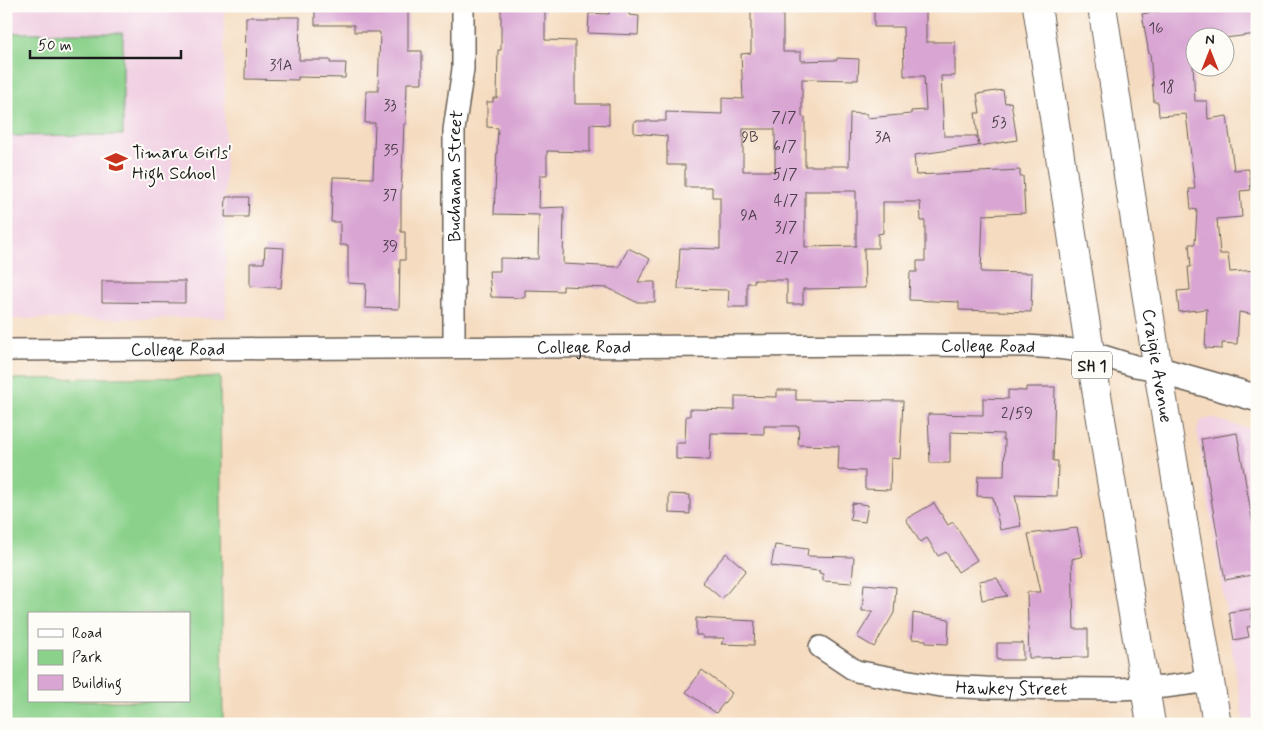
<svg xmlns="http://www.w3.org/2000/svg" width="1263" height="730" font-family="Mynerve,sans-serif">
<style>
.built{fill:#f1d0e3}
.green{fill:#8bd18b;stroke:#547654;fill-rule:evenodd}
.building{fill:#d9a5d3;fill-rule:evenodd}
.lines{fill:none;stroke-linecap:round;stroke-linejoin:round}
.minor-casing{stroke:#685f55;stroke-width:24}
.tertiary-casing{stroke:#685f55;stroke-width:29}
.trunk-casing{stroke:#685f55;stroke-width:30}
.minor{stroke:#fff;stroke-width:21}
.tertiary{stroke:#fff;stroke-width:26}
.trunk{stroke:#fff;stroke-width:28}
.labels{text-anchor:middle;stroke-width:4;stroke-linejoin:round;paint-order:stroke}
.number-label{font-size:15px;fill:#4b3e4a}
.shield{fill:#fdfcf7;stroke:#605f5e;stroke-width:1}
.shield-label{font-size:16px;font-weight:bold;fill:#1c1c1c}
.poi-label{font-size:18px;fill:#1c1c1c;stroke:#fdfcf7;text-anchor:start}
.street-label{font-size:18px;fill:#1c1c1c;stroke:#fdfcf7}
</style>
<rect width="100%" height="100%" fill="#fdfcf7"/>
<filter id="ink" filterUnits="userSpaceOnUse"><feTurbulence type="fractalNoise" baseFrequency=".02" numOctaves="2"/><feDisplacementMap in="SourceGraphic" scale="10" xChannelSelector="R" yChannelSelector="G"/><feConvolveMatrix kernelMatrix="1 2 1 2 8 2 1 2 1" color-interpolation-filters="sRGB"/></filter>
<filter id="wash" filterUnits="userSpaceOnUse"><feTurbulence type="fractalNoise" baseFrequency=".0096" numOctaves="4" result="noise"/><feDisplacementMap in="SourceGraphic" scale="20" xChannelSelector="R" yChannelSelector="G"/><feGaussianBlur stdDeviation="1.12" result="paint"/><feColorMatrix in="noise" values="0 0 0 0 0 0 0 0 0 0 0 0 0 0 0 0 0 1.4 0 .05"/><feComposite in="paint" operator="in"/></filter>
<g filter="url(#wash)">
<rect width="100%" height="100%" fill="#f5dbbf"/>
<path class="built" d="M6,6H224L226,318L6,319Z
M1211,418L1257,431V724H1244L1197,431L1200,421Z"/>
<path class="green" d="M6,33H123V135L6,136Z
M220,377L223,724H6V379ZM29,614H189V701H29Z"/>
<g id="blocks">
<path class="building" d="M315,6L408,7V51H422V83H407L406,124H404L401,194V232H405V260H400L399,309L365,308L366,284L348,283V245H340V222H331L333,177L373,178L375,123H365L366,91H378L380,32H354V25H315Z
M610,6H630L629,15L639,16L638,35L588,33L589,13L609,14Z
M751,6H783V52H801V61L837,60V58L859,59L858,80L802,79V117H805V166H849L850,113L867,114V118L911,114V111L926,110L924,76H904L903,27H874V8H891V6H926V42H955V76H941L944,136H977L978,146L914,155L916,175L1020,170V176H1023L1025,213L983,215L981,272L1032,273L1031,312L959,310V302L909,300L910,272H917V261H925V221H921L920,202H883V233L878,234V248H864L865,288L803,289V304H787V280H754V283H747V307H728L729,290L678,289L680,248L720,249V197H712V187H685V165H667V136L634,133V121H666V112L722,114V98L743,99L741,54L751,53ZM743,129H775V171H743ZM805,191H856V246L805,247Z
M1191,6H1257V34L1225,38H1196V46H1192L1195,101H1207L1208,119L1227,116L1234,170L1249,169L1251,190L1240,191L1242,217L1217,219L1220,254H1228L1230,272L1257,270V315L1239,312L1237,344L1222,343V349L1205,348L1207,309L1179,312L1177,291L1190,290L1188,267H1191L1189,244H1195L1197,210L1191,209L1189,189H1195L1186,114L1159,116L1158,102H1154L1150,53L1149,54L1142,14Z
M501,7H545V40L575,41V104H609V125L590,124V152L547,151V175H540L539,208L564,207L563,264L619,267L628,248L650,259L638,282H655V302H636L608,288L563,286V291L525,290V298L491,297L489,271H500V258L538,259L539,215L494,214L498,128L487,127V102H493V98H497L498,50H501Z
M246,17H300L299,60H330V63H346L345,78L298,77V80L245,79Z
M1003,90L1005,103L1011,102L1017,140L979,146L975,113H980L977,94Z
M226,197H249L248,217H225Z
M265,247L284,248L281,288L250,286V263H264Z
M102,281H185V303L102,302Z
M1026,387H1055L1053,461H1058L1057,496L1015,495L1021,526L1000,530L993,497L977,496L978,476H1004L1005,440H1003V434L950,432V463H930L928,414L983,415V398L1008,399V390L1026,391Z
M777,390H796V400L903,401L900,459L891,458L890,490L865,489V471L838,470L839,446L798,445L799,426H764V434L711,433L710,460L676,459V443H685L686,416H690V409L735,410V396L777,397Z
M1237,433L1257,547V574L1225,580L1201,439Z
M669,494L690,495V514L669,513Z
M852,503L868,505L865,522L850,520Z
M934,503L948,525L953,522L977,560L958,572L946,552L938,556L927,538L920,542L906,519Z
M1077,528L1083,556L1072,559L1074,629H1088V657L1029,658L1027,592H1041L1028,534Z
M775,545L808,549L807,556L854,557L852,583L823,581V574L819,573L820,571L771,566Z
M726,553L746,570L722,599L702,582Z
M997,578L1007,596L982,600L979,581Z
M864,584L896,587L894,613L874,647L857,637L873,611H862Z
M1251,609L1253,626L1247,627L1249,637L1234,640L1229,612Z
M913,613L949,619L948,644L926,643V640L912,639Z
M696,618L755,621L754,645L721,644L725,638H703V635H696Z
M997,643H1023V660H997Z
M702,670L732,693L716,713L686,692Z"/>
</g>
</g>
<g filter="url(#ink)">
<use href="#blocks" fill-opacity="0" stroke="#685f55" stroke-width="1"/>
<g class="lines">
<defs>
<g id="minor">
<path id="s1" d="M454,347V130L463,69V6"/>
<path id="s2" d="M6,350L915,345L1025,346L1057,348L1090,352L1135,366L1158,370"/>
<path id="s3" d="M820,647L856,671L898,679L941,686L986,688L1117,689L1164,687L1195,683H1211"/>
</g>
<path id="tertiary" d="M1158,370L1257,398"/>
<g id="trunk">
<path d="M1037,6L1090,352L1151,724"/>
<path id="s4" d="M1102,6L1158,370L1217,724"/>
</g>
</defs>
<use href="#minor" class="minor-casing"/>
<use href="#tertiary" class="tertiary-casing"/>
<use href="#trunk" class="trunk-casing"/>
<use href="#minor" class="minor"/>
<use href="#tertiary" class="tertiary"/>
<use href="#trunk" class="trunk"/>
</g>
</g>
<defs>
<symbol id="school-bare" viewBox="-9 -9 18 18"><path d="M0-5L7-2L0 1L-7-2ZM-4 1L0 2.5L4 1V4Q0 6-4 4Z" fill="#c8321e" stroke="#fdfcf7" stroke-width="2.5" paint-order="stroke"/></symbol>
</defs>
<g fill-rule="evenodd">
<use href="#school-bare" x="100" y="146" width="32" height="32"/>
</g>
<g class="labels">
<g class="number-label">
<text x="1156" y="33">16</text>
<text x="281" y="70">31A</text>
<text x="1167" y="92">18</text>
<text x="390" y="110">33</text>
<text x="784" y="122">7/7</text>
<text x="999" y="127">53</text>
<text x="750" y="142">9B</text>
<text x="883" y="142">3A</text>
<text x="785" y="151">6/7</text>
<text x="391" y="155">35</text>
<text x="785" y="179">5/7</text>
<text x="390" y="200">37</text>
<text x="786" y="205">4/7</text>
<text x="749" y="220">9A</text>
<text x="786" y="232">3/7</text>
<text x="390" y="251">39</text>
<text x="787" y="262">2/7</text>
<text x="1017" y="418">2/59</text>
</g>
<rect class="shield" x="1072" y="351.5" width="40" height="27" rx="4"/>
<g class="shield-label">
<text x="1092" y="371">SH 1</text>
</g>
<g class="poi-label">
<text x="132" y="158">Timaru Girls'<tspan x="132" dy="21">High School</tspan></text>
</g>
<g class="street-label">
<text dy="6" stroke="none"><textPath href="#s1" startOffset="171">Buchanan Street</textPath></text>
<text dy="6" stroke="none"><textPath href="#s2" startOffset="578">College Road</textPath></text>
<text dy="6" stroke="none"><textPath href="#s2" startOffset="982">College Road</textPath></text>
<text dy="6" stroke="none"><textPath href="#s2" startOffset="172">College Road</textPath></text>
<text dy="6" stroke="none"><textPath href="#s4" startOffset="364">Craigie Avenue</textPath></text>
<text dy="6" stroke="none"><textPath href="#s3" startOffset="200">Hawkey Street</textPath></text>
</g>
</g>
<rect width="1263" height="730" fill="none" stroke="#fdfcf7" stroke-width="25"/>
<rect x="28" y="612" width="162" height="90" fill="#fdfcf7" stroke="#a3a29f"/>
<rect x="38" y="629" width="25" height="8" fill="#ffffff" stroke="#a3a29f"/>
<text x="72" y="638" font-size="15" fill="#1c1c1c">Road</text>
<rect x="38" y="650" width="25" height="15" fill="#8bd18b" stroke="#a3a29f"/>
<text x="72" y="662" font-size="15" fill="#1c1c1c">Park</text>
<rect x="38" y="675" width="25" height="15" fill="#d9a5d3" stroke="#a3a29f"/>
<text x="72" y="688" font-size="15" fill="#1c1c1c">Building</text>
<g transform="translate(1210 52)"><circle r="24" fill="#fdfcf7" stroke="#a3a29f"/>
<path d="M0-4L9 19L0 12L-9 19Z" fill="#c8321e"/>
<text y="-8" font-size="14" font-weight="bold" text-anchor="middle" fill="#1c1c1c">N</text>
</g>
<path d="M30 50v8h151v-8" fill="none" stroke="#1c1c1c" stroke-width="2.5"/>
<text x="38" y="50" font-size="15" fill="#1c1c1c" stroke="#fdfcf7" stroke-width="4" paint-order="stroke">50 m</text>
</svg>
